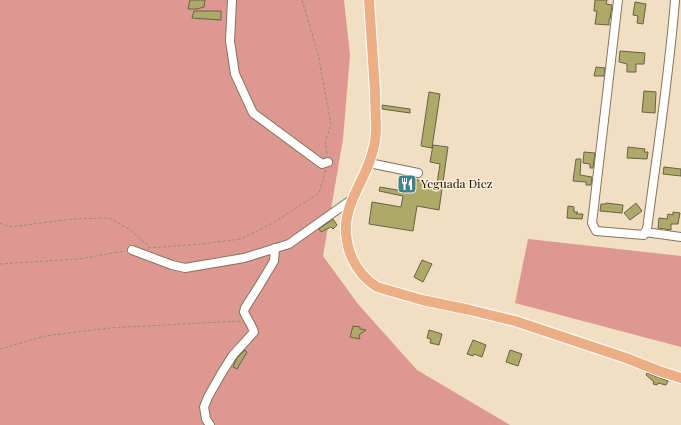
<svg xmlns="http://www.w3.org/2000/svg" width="681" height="425" font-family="'Playfair Display',serif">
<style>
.forest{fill:#de9892}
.building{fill:#aea969;stroke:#656347}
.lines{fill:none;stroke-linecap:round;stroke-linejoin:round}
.minor-casing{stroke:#85745b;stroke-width:10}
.major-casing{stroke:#fff;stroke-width:12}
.path{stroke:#998b77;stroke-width:1;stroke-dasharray:3 2;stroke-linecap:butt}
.minor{stroke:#fff;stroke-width:8}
.major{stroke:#ecaf85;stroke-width:10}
.labels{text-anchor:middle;stroke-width:3;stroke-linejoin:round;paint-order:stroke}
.poi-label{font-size:12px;fill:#140e05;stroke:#fcedd7;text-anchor:start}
</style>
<rect width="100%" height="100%" fill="#f2dfc3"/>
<path class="forest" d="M0,0H344L350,55L343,139L323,256L358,304L417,370L510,425H0Z
M528,239L681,256V347L515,303Z"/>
<path class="building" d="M190,0H205L204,7L197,9H188Z
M595,0H607L606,4L612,5L610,19H609V25L595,24L597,11H594Z
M635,2L646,4L643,24L637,23L638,16L633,15Z
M194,11H221V20L192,18Z
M620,51L645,53L644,64H636V72H627V64L619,62Z
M596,67L605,68L604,76H594Z
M644,91L656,92L655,113L642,112Z
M429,92L440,94L432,148L421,146Z
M382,105L410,109V113L382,109Z
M433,145L448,147L439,210L417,206L413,231L369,224L372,202L401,207L403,196L379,191L380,187L403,191L405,178L437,183L440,164L430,162Z
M628,147L645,149L644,152H648L647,159L627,158Z
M584,152L595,153L593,168H590V164L583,163Z
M576,159H581L580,175L592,177L591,185H586V182L573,181Z
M664,167L681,169V176L663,174Z
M606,203L623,205L622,213L600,211L601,204H606Z
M636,203L642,211L630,220L624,213Z
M568,206L574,207V212H578L576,214H583L582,219L567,218Z
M673,212L680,213L678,224H671V230L658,228L659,218L667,219L668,214L673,215Z
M333,219L337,225L333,229L331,227L321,232L319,229Z
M422,260L432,264L423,282L414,277Z
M353,326L360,327V329L366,330L359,335L360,339L350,337Z
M429,330L442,334L439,345L430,343L431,339L427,338Z
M473,340L486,345L482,357L474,354L473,356L467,354Z
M245,350L247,352L237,369L233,367L237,358Z
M510,350L522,354L518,366L506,362Z
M647,373L668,381L666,385L658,383L657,385L653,384L654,382L646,375Z"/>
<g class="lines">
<defs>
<path id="minor" d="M232,0L230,41L235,74L253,113L322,164L328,162
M618,0L592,223L596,231L644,235L647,229C657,153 669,77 675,0
M369,163L418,173
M645,232L681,237
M132,250L172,265L185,268L244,258L289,244L351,200
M210,425L206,419L204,407L208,397L221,374L233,355L254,332C252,325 247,319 244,312L245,308L259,286L274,261L275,248"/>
<path id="major" d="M369,0C371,30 373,61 375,91C375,104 376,117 376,130C376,142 373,152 369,163C360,187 344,207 346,234C347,242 348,250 352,258C357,269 366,280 377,287L422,300L470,310L515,321L626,358L659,371L681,378"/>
</defs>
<use href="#minor" class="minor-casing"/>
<use href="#major" class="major-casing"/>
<path class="path" d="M302,0L318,54L331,124L325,143L327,155
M0,223L10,227L73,219L109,218L129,229L151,248
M148,248L202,244L241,239L273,223L319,193L326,169
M0,264L79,259L125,251
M0,349L45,336L110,328L239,321L242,323"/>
<use href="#minor" class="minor"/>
<use href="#major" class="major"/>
</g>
<defs>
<symbol id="restaurant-square" viewBox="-11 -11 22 22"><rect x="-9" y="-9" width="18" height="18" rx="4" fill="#3d838f" stroke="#fcedd7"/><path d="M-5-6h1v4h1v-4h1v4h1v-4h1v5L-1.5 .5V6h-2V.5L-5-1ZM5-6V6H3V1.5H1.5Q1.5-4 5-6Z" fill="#fff"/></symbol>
</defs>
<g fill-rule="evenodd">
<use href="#restaurant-square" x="396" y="173" width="22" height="22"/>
</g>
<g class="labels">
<g class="poi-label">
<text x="421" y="188">Yeguada Diez</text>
</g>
</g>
</svg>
